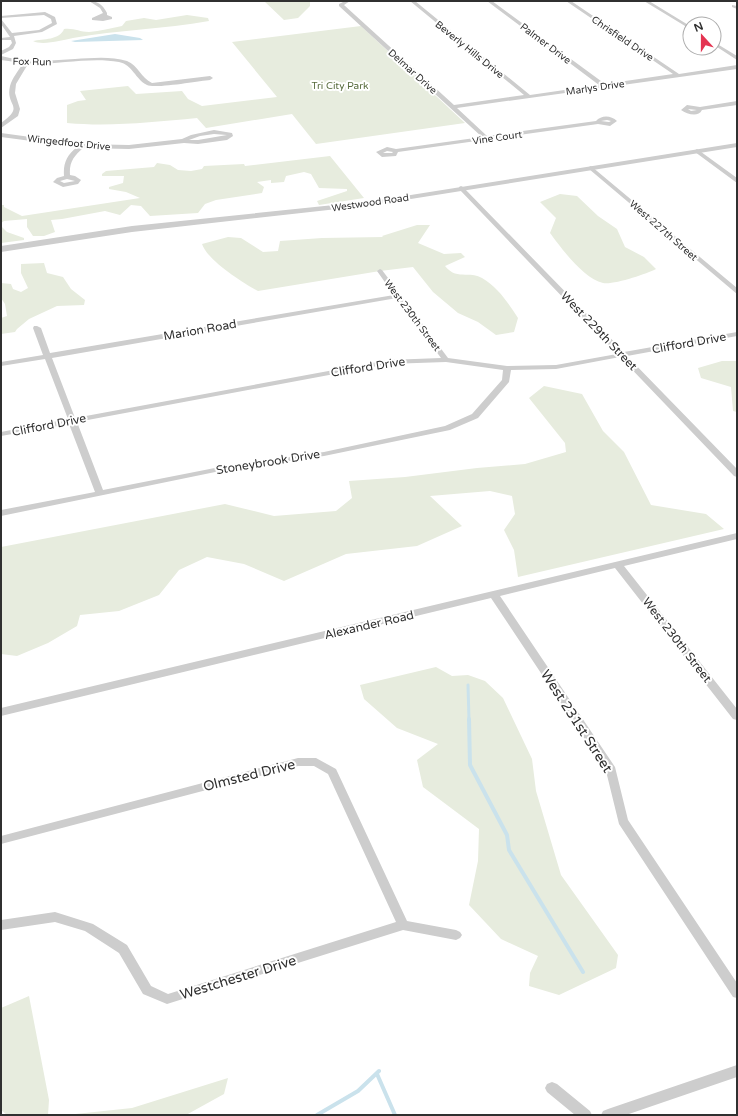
<svg xmlns="http://www.w3.org/2000/svg" width="738" height="1116" font-family="'Varela Round',sans-serif">
<style>
.green{fill:#e7ecde}
.water{fill:#cae2ec}
.lines{fill:none;stroke-linecap:round;stroke-linejoin:round}
.stream-far1{stroke:#cae2ec;stroke-width:3}
.stream{stroke:#cae2ec;stroke-width:4}
.minor{fill:#cdcdcd;fill-rule:evenodd}
.tertiary{fill:#cdcdcd;fill-rule:evenodd}
.labels{text-anchor:middle;stroke-width:4;stroke-linejoin:round;paint-order:stroke}
.far-street-label{font-size:10px;fill:#303030;stroke:#fff}
.far-park-label{font-size:10px;fill:#576b3d;stroke:#fff}
.street-label{font-size:12px;fill:#303030;stroke:#fff}
.near-street-label{font-size:14px;fill:#303030;stroke:#fff}
</style>
<rect width="100%" height="100%" fill="#fff"/>
<path class="green" d="M264,1H310V6L298,18L284,20Z
M187,15L208,18L209,21C164,29 118,30 73,38C62,40 43,46 33,41C43,39 60,40 64,29C75,28 79,32 89,32C100,31 111,28 122,26L126,21L144,18L156,20Z
M361,26L465,123L316,144L292,114L206,128L197,118C154,122 110,127 67,123V105L78,101L86,100L80,91L128,86L136,94L182,91L188,99L202,106L277,97L232,42Z
M330,156L364,198L319,205L317,201L347,191V189L319,188L311,174L304,172L286,176L284,182L271,183V180L257,182L264,187L262,193L216,200L205,204L198,213L150,216L141,206L131,205L120,215L105,211L62,219L51,220L55,232L44,236H33L27,227V219L4,221L1,223V205H4V207L22,216L140,198L126,192L109,189V187L123,183L124,176H102V174L106,171L154,167L157,163L170,165L178,170L191,171L202,169L204,166L244,164L245,166Z
M560,194L577,196L598,216L617,229L625,247L644,257L656,269C646,274 614,285 603,283C584,279 561,248 550,233L556,218L540,202Z
M417,225H430L418,243L444,254L461,253L465,257L445,266C457,281 469,270 482,278C498,287 508,303 518,318L514,332L496,335L478,322L458,313L433,292L413,267L380,271L258,291C243,283 207,260 202,244L228,237L241,238L263,252L278,251L280,241L322,238L383,237L382,236Z
M1,226L7,232L24,238V240L1,243Z
M44,263L47,273L63,277L71,289L85,300L84,305L57,306L29,319L17,329L15,332L1,334V318L7,316L5,304L1,298V283L11,284L13,289L21,292L28,288L21,273V264Z
M722,361H737V412L733,411L731,387L701,378L698,368Z
M544,386L582,394L603,431L624,452L651,505L706,514L724,529L518,577L514,550L504,530L515,514L512,496L490,491L430,496L462,526L417,546L346,554L284,581L244,564L207,557L179,570L159,595L119,611L80,615L77,626L48,643L17,656L1,654V547L225,504L274,516L336,511L352,498L349,481L405,477L477,468L525,464L566,452L565,443L529,398Z
M436,667L452,676L468,675L485,681L503,698L532,759L536,791L561,875L618,955L616,968L559,995L529,986L530,973L538,956L501,939L469,905L478,861L479,829L423,787L417,760L438,744L397,728L364,699L360,685Z
M29,996L49,1100L48,1115H7L1,1110V1008Z
M228,1078L224,1094L186,1115H66L132,1108Z"/>
<path class="water" d="M115,34L140,38L143,40L75,42L71,41Z"/>
<g class="lines">
<path class="stream-far1" d="M468,685L469,720"/>
<path class="stream" d="M469,719L470,765L507,835L509,850L583,972
M377,1074L395,1115
M317,1115L358,1091L379,1071"/>
<path class="minor" d="M89,1C98,1 103,5 107,13V15L112,17V19L103,21L92,20V18L103,13L100,8Z
M345,1H350L344,5L454,105L524,95L410,1H415L530,95L599,85L487,1H492L605,84L673,74L566,1H571L679,74L737,65V69L457,108L487,136L596,121C601,115 611,115 617,121L610,126L598,124L398,152L396,156L382,157L376,152L387,147L396,149L482,137L339,6V4ZM607,120L611,121L609,122L601,121ZM387,151L393,152L392,153H383Z
M644,1H649L690,26V29Z
M732,5L737,6V9L732,7Z
M45,12L55,17L57,24L42,32L14,36L16,43L13,49L1,55V51L9,47L12,43L11,40H1V38L10,37L1,24V19L12,33L39,30L52,23L51,19L44,15L1,18V16Z
M714,42L737,56V60L714,45Z
M1,56C25,62 50,61 75,59C91,58 111,56 127,61C138,65 141,78 152,83L210,76L213,78L210,80C199,81 154,89 147,85C135,79 133,65 119,62C89,57 58,65 28,64L16,84L15,93L20,109L18,116L1,128V123C26,105 5,107 10,86C12,78 19,70 23,63L1,60Z
M737,101V105L702,110C698,118 687,114 681,110L687,105L700,107ZM688,109L697,110L691,111Z
M214,130L232,133L233,136L227,140L198,144L184,143L129,149L83,148C74,156 69,162 70,175L75,176L81,180L78,184L63,187L53,182L57,178L64,176C63,163 67,155 77,147L1,137V133L82,144L129,145L182,139L191,135ZM214,134L227,135L198,140H189L200,136ZM67,179L75,181L64,183L60,181Z
M697,149L737,178V183L695,152L694,151Z
M591,166L737,288V294L589,169V167Z
M461,186L463,187L624,352L737,332V336L627,356L737,469V477L734,476L620,357L556,369L511,370L509,382L478,418L450,430L324,456L225,470L1,516V510L95,492L69,424L1,436V432L68,419L45,359L1,366V362L43,355L33,328L34,326H37L41,328L50,353L394,295L377,271L380,269L382,270L448,358L507,366L556,365L617,354L459,189V187ZM397,298L441,358L388,360L75,418L52,358ZM446,362L503,370L502,380L472,414L445,426L324,452L225,466L103,490L77,422L388,364Z
M737,533V539L624,566L737,709V720L733,719L615,568L500,596L615,767L628,820L737,983V998L733,997L619,824L606,771L491,598L1,716V708Z
M298,758H316L336,769L407,921L456,930L460,932L462,935L460,938L456,940L403,930L167,1004L143,994L119,953L85,931L55,922L1,930V920L55,912L93,924L127,945L151,986L168,994L396,922L328,774L314,766H298L1,844V836Z
M737,1065V1077L626,1115H601L603,1111L608,1109Z
M552,1082L557,1084L590,1111L592,1115H575L547,1092L545,1088L547,1084Z"/>
<path class="tertiary" d="M737,143V147L373,205L132,232L1,252V246L132,226L373,201Z"/>
</g>
<g class="labels">
<g class="far-street-label">
<text transform="translate(623 38) rotate(34)" y="4">Chrisfield Drive</text>
<text transform="translate(546 43) rotate(37)" y="4">Palmer Drive</text>
<text transform="translate(470 49) rotate(39)" y="4">Beverly Hills Drive</text>
<text transform="translate(32 61) rotate(1)" y="4">Fox Run</text>
<text transform="translate(413 71) rotate(42)" y="4">Delmar Drive</text>
<text transform="translate(595 87) rotate(-8)" y="4">Marlys Drive</text>
<text transform="translate(497 137) rotate(-8)" y="4">Vine Court</text>
<text transform="translate(69 142) rotate(6)" y="4">Wingedfoot Drive</text>
<text transform="translate(370 202) rotate(-8)" y="4">Westwood Road</text>
<text transform="translate(664 230) rotate(41)" y="4">West 227th Street</text>
<text transform="translate(413 315) rotate(53)" y="4">West 230th Street</text>
</g>
<g class="far-park-label">
<text x="340" y="89">Tri City Park</text>
</g>
<g class="street-label">
<text transform="translate(200 330) rotate(-10)" y="4">Marion Road</text>
<text transform="translate(599 331) rotate(46)" y="4">West 229th Street</text>
<text transform="translate(689 343) rotate(-10)" y="4">Clifford Drive</text>
<text transform="translate(368 367) rotate(-9)" y="4">Clifford Drive</text>
<text transform="translate(49 425) rotate(-11)" y="4">Clifford Drive</text>
<text transform="translate(268 462) rotate(-9)" y="4">Stoneybrook Drive</text>
<text transform="translate(369 625) rotate(-13)" y="4">Alexander Road</text>
<text transform="translate(677 640) rotate(52)" y="4">West 230th Street</text>
</g>
<g class="near-street-label">
<text transform="translate(577 721) rotate(57)" y="5">West 231st Street</text>
<text transform="translate(249 775) rotate(-14)" y="5">Olmsted Drive</text>
<text transform="translate(238 977) rotate(-17)" y="5">Westchester Drive</text>
</g>
</g>
<rect width="738" height="1116" fill="none" stroke="#303030" stroke-width="4"/>
<g transform="translate(702 36) rotate(339)"><circle r="19" fill="#ffffff" stroke="#acacac"/>
<path d="M0-3L7 15L0 10L-7 15Z" fill="#e43451"/>
<text y="-6" font-size="11" font-weight="bold" text-anchor="middle" fill="#303030">N</text>
</g>
</svg>
